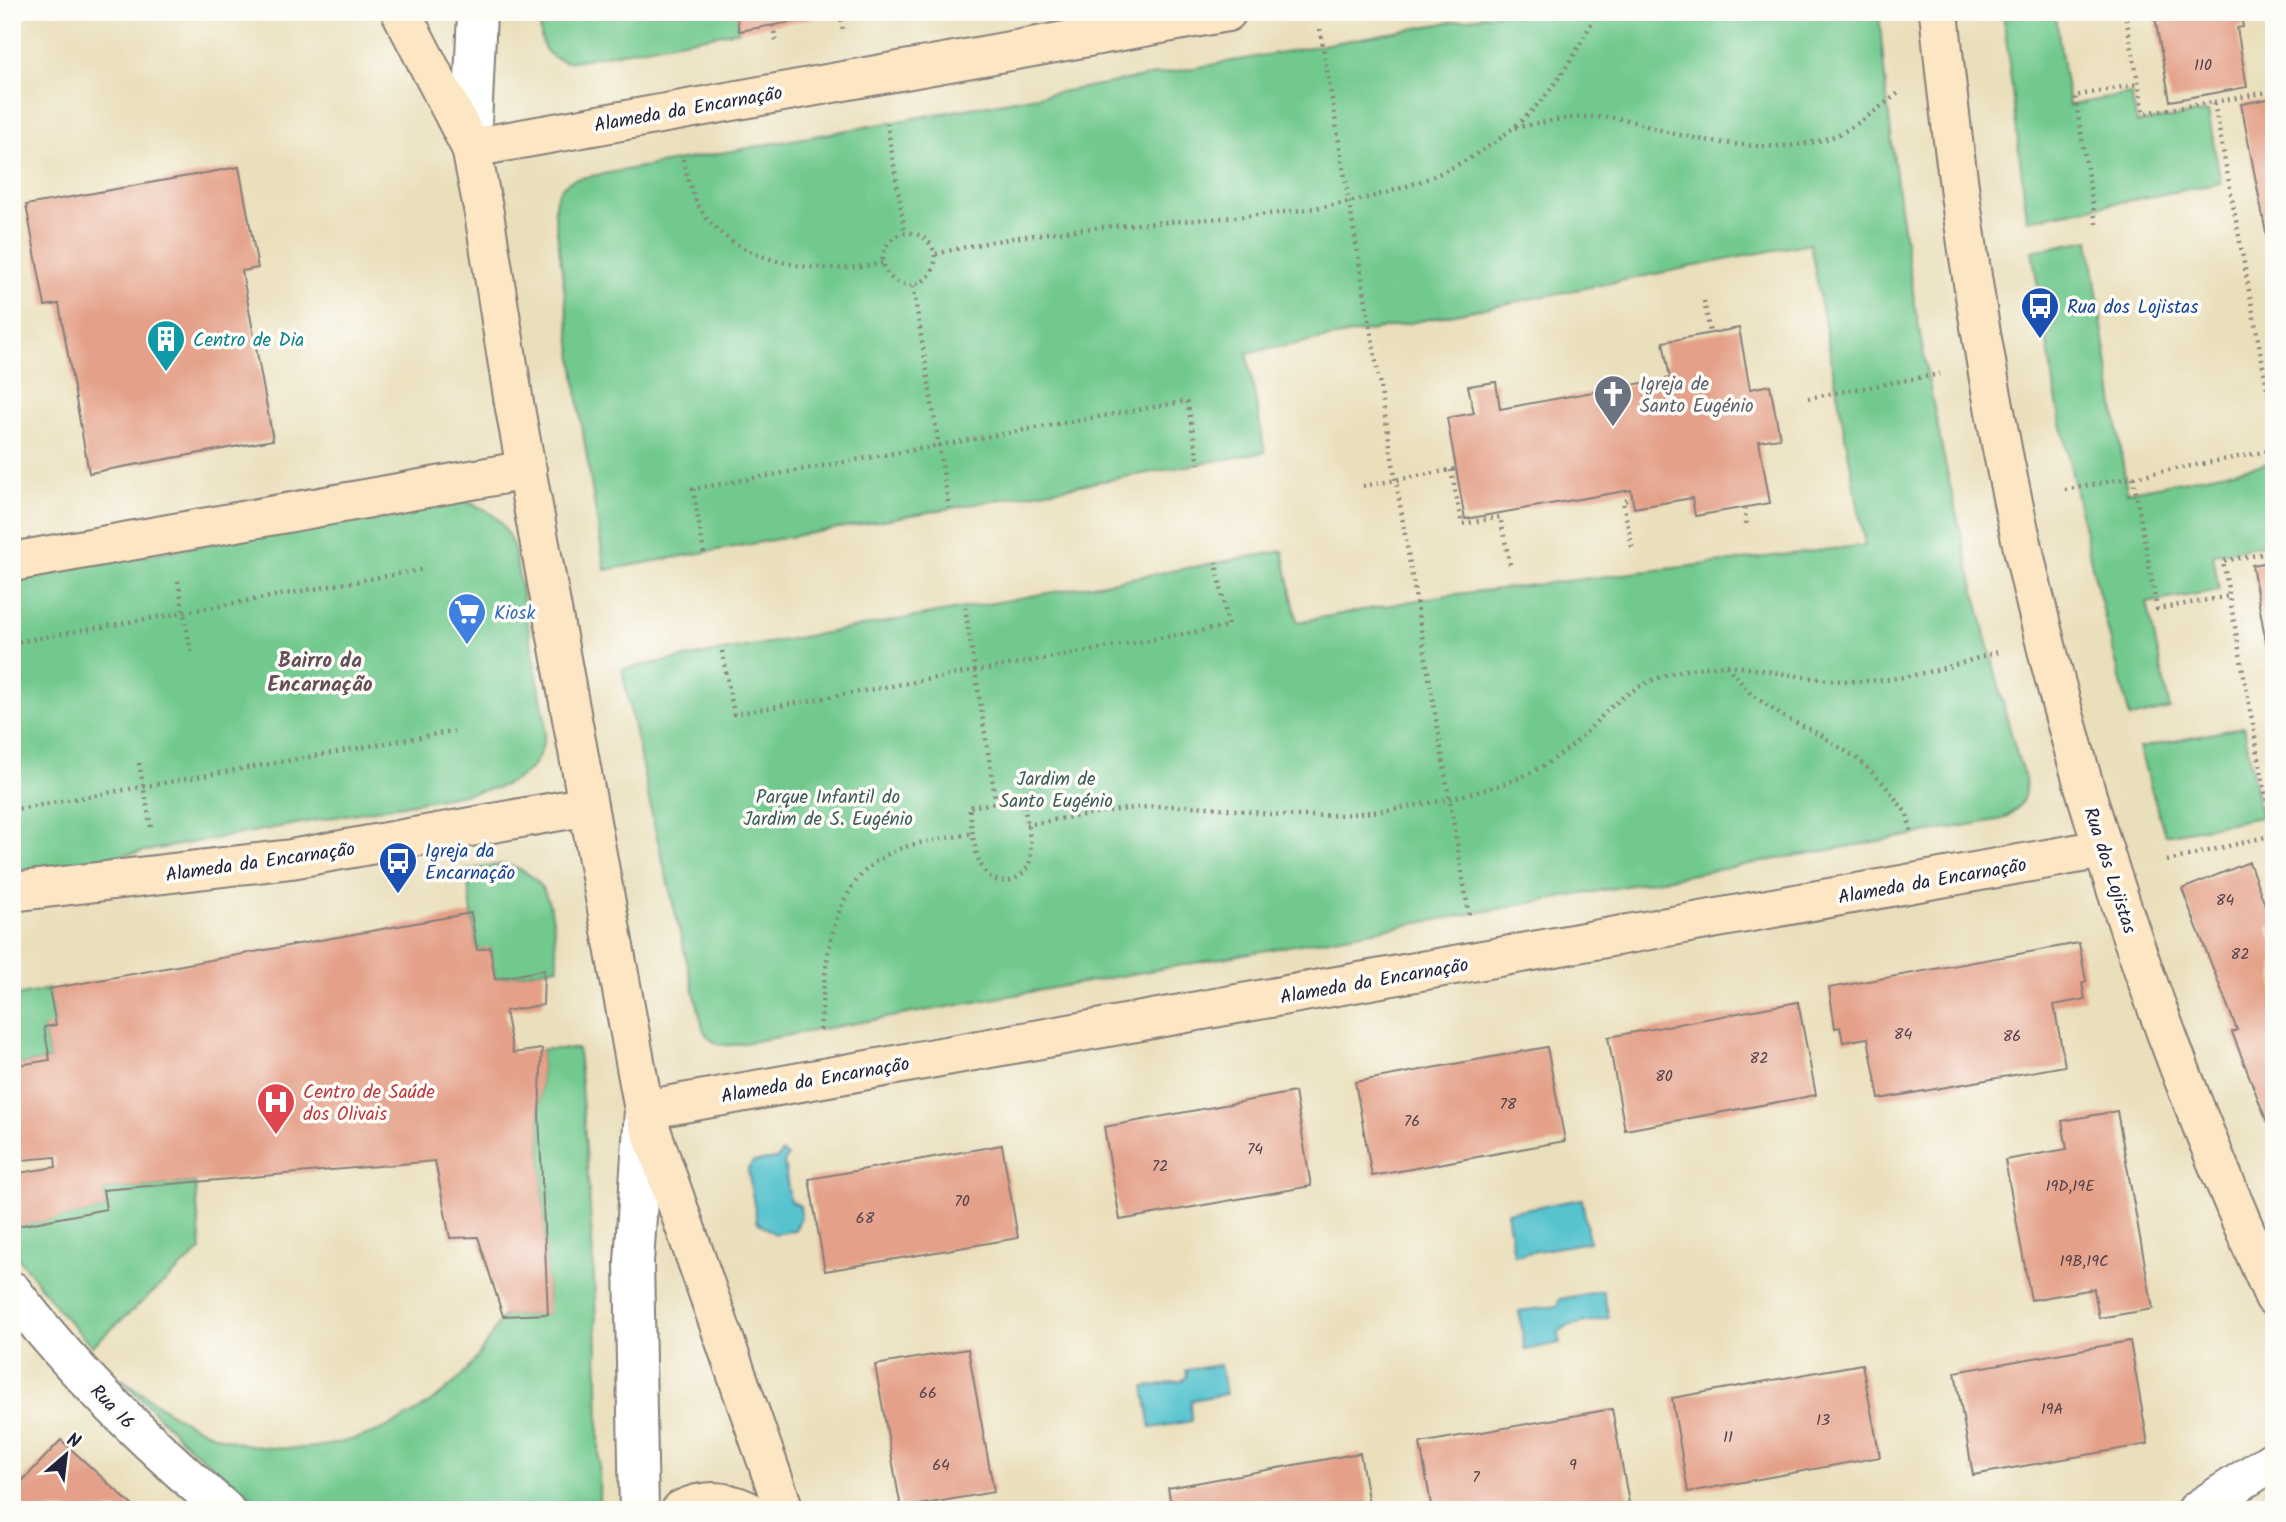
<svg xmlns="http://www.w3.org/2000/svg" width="2286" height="1522" font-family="Kalam,sans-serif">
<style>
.green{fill:#71c98e;stroke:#4a7664;stroke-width:2}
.water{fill:#56c3cf;stroke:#3c7285;stroke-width:2}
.building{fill:#e4a088}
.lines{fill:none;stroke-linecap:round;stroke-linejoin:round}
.street-casing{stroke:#86807b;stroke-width:42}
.secondary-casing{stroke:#86807b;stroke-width:42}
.path{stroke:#86807b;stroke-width:4.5;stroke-dasharray:2 5;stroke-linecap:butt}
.street{stroke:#fff;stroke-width:38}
.secondary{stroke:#fce6c4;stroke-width:38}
.labels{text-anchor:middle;stroke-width:7;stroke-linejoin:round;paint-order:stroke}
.number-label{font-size:16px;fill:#52424e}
.street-label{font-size:19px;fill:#22223b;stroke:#fdfcf7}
.transit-label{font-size:19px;fill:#164399;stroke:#fdfcf7;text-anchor:start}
.culture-label{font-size:19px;fill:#0d838f;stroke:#fdfcf7;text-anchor:start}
.worship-label{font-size:19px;fill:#5b616d;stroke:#fdfcf7;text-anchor:start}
.shop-label{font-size:19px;fill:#366cbe;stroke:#fdfcf7;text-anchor:start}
.park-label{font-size:19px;fill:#3e5c58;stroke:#fdfcf7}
.health-label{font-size:19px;fill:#be3a42;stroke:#fdfcf7;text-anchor:start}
.neighbourhood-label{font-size:21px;font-weight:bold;fill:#664e56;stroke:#fdfcf7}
</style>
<rect width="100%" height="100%" fill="#fdfcf7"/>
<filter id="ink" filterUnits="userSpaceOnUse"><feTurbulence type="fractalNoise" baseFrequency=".0143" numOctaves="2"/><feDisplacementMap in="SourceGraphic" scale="14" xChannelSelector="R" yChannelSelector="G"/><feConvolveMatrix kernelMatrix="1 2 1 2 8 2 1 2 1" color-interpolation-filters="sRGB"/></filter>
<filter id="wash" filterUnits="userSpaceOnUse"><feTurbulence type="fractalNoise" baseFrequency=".00686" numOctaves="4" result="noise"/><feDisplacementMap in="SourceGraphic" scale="28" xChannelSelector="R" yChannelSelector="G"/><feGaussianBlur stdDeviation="1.57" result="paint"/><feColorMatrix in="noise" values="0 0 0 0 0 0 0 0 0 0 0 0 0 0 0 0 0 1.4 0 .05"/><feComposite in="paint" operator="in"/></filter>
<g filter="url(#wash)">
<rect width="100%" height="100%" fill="#eadfbb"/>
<path class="green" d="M539,12H736L739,31L568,62C538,56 541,38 539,12Z
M1506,12H1879C1895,219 1932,427 1984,628C1995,669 2004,710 2016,751C2019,764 2028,778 2025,792C2023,805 2014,812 2003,819L733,1045C719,1046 708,1042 703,1028L655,829L622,669L1283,551L1297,622L1440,596L1865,545L1810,243L1395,326L1247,353L1265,452L605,570L579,408L555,215C554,198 558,186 575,179Z
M2003,12H2055L2069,105L2131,94L2137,123L2208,112L2221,183L2027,220Z
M2089,240L2127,492L2271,463L2274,478V543L2213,554L2219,590L2147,603L2170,709L2130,718L2092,566L2058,409L2032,251Z
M463,501C493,510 504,520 514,549L545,719C546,757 533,775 497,788L12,875V579L442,502Z
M2244,727L2261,817L2165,835L2139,748Z
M504,864C558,876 552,922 558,967L495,979L490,948L477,950L466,870Z
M49,989L56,1025L44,1028L50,1060L12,1066V997Z
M542,1049H578C591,1202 601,1356 599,1510H267L187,1445L119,1377C150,1399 179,1422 214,1435C295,1466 389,1441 452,1385C474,1366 488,1341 503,1316L548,1314L539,1114Z
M195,1182L201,1250L92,1346L61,1313L12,1250V1219L13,1226L106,1209L103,1190Z"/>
<path class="water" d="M782,1152L788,1156L784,1162L790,1201L800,1206L801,1217L795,1230L775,1234L757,1222L748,1169L753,1162L777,1159Z
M1582,1199L1589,1242L1514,1255L1507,1212Z
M1603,1291L1609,1318L1567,1326L1558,1333L1560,1343L1525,1350L1519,1311L1557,1306L1560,1299Z
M1220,1365L1226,1394L1192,1400L1190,1407L1192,1421L1151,1428L1144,1387L1182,1381L1187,1376L1186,1370Z"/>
<g id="blocks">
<path class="building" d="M736,12H839V14L739,31Z
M2154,12H2240L2243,27L2237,28L2247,87L2170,101Z
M2274,98V289H2272L2267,259H2271L2241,104Z
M239,167L258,268L242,271L273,440L89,473L59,304L45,306L26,205Z
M1739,328L1750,389L1770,385L1780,438L1759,441L1770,503L1695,516L1692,498L1634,508L1631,490L1465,519L1447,418L1474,413L1468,386L1496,382L1500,409L1670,378L1663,342Z
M2274,561V676H2272L2252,565Z
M2249,862L2267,910L2274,908V925L2267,928L2274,944V1140L2232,1032L2237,1030L2182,889Z
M471,913L477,950L490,947L495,979L544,970L543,1005L505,1011L513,1053L542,1049L539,1114L548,1314L503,1316L478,1237L450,1238L435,1161L103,1190L106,1209L13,1227L12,1174L56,1167L55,1157L12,1161V1066L50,1060L44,1027L56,1025L49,989Z
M2079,943L2086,981L2082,983L2085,999L2054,1005L2065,1066L1879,1099L1868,1038L1843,1042L1840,1027L1835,1028L1829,988Z
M1798,1002L1816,1095L1625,1130L1608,1037Z
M1547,1047L1565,1141L1372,1176L1355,1082Z
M1295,1092L1311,1186L1120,1220L1104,1127Z
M2117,1111L2153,1309L2099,1318L2094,1289L2031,1300L2005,1160L2067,1149L2062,1121Z
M1002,1145L1018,1238L825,1271L809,1179Z
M2130,1341L2148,1444L1973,1475L1955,1372Z
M968,1349L994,1492L901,1508L875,1365Z
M1862,1364L1880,1457L1688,1492L1672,1398Z
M1612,1409L1629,1503L1589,1510H1432L1420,1443Z
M61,1440L133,1506L136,1510H12V1492Z
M1360,1453L1370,1510H1172L1168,1488Z"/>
</g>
</g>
<g filter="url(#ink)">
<use href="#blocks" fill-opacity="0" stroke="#86807b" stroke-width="2"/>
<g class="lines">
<defs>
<path id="street" d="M471,148L477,12
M12,1291C74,1373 148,1443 225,1510
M639,1510L634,1262L644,1110
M2197,1510L2274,1460"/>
<path id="secondary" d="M401,12L471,148L484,213L514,403L644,1110L784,1510
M1939,12C1968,315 2025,615 2121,904C2165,1038 2217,1168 2274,1297
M471,148L1227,12
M12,562L527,470
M12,892L291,859L588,806
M644,1110L2103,849
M681,1510C703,1499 725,1500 746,1510"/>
</defs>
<use href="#street" class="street-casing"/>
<use href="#secondary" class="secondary-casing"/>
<path class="path" d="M2125,12L2144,113L2214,102L2274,425
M840,13L843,30
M773,25L776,41
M1320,29L1469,915
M2214,102L2274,91
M887,123L905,233
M1515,128C1548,121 1581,114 1615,118C1634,120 1653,129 1671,133C1723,145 1795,156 1843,132C1864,121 1882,105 1900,92
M683,159C687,177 692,195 701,210C736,266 824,276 883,263
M2096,224L2075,96L2138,84
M883 259a26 26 0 1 1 52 0a26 26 0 1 1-52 0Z
M936,254C1002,237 1072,229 1140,224C1267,214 1410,214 1513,128C1549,99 1573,59 1594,18L1595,12
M913,286L949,508
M1704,301L1710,333
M1808,398L1940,374
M1451,470L1462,524L1500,517L1511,569
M2133,477L2157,609L2230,596
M1363,486L1456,469
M2065,490L2274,450
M1744,508L1747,526
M1632,547L1623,501L1632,499
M704,553L693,489L1187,401L1199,464
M178,581L191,652
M965,607L996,803
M12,643L425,569
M722,651L734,714L1228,626L1216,562
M1727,665C1768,670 1808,680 1849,681C1899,683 1950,667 1997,652
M139,763L151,827
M1023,799C1025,815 1035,851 1029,865C1026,872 1016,880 1008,881C973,886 973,830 969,807Z
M12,810L454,731
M1026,825C1078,816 1131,805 1184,806C1224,806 1265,816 1305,816C1366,816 1429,805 1488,789C1520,780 1551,764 1576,742C1593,727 1607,708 1626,695C1658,673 1688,668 1726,665L1751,694L1784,717L1821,735L1859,760L1884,784L1907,814L1912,835
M2273,835L2223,561L2274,552
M2167,861L2274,835
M820,1030C826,962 827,872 905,847C926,840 951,838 973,833"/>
<use href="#street" class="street"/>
<use href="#secondary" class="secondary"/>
</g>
</g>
<defs>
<symbol id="bus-pin" viewBox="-11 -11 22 30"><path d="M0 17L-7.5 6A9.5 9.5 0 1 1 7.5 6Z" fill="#1a4fb4" stroke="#fdfcf7"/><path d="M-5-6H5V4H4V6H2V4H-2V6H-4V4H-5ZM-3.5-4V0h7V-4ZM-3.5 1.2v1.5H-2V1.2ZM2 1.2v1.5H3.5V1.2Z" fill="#fff"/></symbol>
<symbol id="building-pin" viewBox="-11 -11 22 30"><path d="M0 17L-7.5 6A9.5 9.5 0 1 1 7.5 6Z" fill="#0f9aa8" stroke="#fdfcf7"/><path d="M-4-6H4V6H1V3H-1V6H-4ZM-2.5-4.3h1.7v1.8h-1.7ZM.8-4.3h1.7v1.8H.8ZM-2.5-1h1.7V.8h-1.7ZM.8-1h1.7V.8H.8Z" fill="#fff"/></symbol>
<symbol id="church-pin" viewBox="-11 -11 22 30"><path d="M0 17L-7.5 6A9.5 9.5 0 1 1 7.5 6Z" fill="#6b7280" stroke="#fdfcf7"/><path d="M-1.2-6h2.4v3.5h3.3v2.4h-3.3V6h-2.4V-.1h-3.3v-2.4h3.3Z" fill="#fff"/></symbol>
<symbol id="supermarket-pin" viewBox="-11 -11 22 30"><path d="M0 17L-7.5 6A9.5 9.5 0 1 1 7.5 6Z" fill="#3f7fe0" stroke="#fdfcf7"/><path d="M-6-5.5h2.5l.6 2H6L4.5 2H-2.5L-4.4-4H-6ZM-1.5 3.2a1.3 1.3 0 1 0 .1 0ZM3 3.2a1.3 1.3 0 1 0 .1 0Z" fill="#fff"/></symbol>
<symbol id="hospital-pin" viewBox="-11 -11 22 30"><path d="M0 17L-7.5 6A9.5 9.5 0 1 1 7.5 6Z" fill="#e0444e" stroke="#fdfcf7"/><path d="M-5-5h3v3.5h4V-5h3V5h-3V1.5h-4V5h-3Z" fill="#fff"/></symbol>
</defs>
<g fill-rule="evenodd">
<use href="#bus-pin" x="2018" y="284" width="44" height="60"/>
<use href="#building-pin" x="144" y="317" width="44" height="60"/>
<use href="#church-pin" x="1591" y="372" width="44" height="60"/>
<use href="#supermarket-pin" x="445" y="590" width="44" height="60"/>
<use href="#bus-pin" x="376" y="839" width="44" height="60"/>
<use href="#hospital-pin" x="254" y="1080" width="44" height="60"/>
</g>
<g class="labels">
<g class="number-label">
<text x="2203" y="70">110</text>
<text x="2225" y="905">84</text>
<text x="2240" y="959">82</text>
<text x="1903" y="1039">84</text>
<text x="2012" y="1041">86</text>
<text x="1759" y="1063">82</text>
<text x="1664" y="1081">80</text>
<text x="1508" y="1109">78</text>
<text x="1412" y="1126">76</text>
<text x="1255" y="1154">74</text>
<text x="1160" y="1171">72</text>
<text x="2070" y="1191">19D,19E</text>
<text x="962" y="1206">70</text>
<text x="865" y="1223">68</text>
<text x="2084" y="1266">19B,19C</text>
<text x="928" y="1398">66</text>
<text x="2052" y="1414">19A</text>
<text x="1823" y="1425">13</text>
<text x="1728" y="1442">11</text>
<text x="941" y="1470">64</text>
<text x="1573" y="1470">9</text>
<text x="1476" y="1482">7</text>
</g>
<g class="street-label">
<text transform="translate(688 108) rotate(-10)" y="7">Alameda da Encarnação</text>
<text transform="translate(260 861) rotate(-8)" y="7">Alameda da Encarnação</text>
<text transform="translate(2111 870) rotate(72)" y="7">Rua dos Lojistas</text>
<text transform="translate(1932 880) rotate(-10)" y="7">Alameda da Encarnação</text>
<text transform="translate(1374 980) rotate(-10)" y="7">Alameda da Encarnação</text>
<text transform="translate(815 1079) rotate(-10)" y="7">Alameda da Encarnação</text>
<text transform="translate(113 1406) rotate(46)" y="7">Rua 16</text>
</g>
<g class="transit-label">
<text x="2067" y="313">Rua dos Lojistas</text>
<text x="425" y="857">Igreja da<tspan x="425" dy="22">Encarnação</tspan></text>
</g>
<g class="culture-label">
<text x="193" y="346">Centro de Dia</text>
</g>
<g class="worship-label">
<text x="1640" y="390">Igreja de<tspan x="1640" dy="22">Santo Eugénio</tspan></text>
</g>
<g class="shop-label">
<text x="494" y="619">Kiosk</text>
</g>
<g class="park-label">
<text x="1056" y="785">Jardim de<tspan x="1056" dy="22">Santo Eugénio</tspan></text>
<text x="828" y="803">Parque Infantil do<tspan x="828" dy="22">Jardim de S. Eugénio</tspan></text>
</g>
<g class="health-label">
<text x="303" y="1098">Centro de Saúde<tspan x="303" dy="22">dos Olivais</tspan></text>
</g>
<g class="neighbourhood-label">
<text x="320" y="667">Bairro da<tspan x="320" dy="24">Encarnação</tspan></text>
</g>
</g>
<rect width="2286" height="1522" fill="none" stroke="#fdfcf7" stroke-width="42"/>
<g transform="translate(66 1455) rotate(28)" stroke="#fdfcf7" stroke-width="5" paint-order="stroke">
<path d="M0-5L12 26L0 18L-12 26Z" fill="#22223b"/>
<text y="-10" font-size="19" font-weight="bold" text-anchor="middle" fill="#22223b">N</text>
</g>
</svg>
